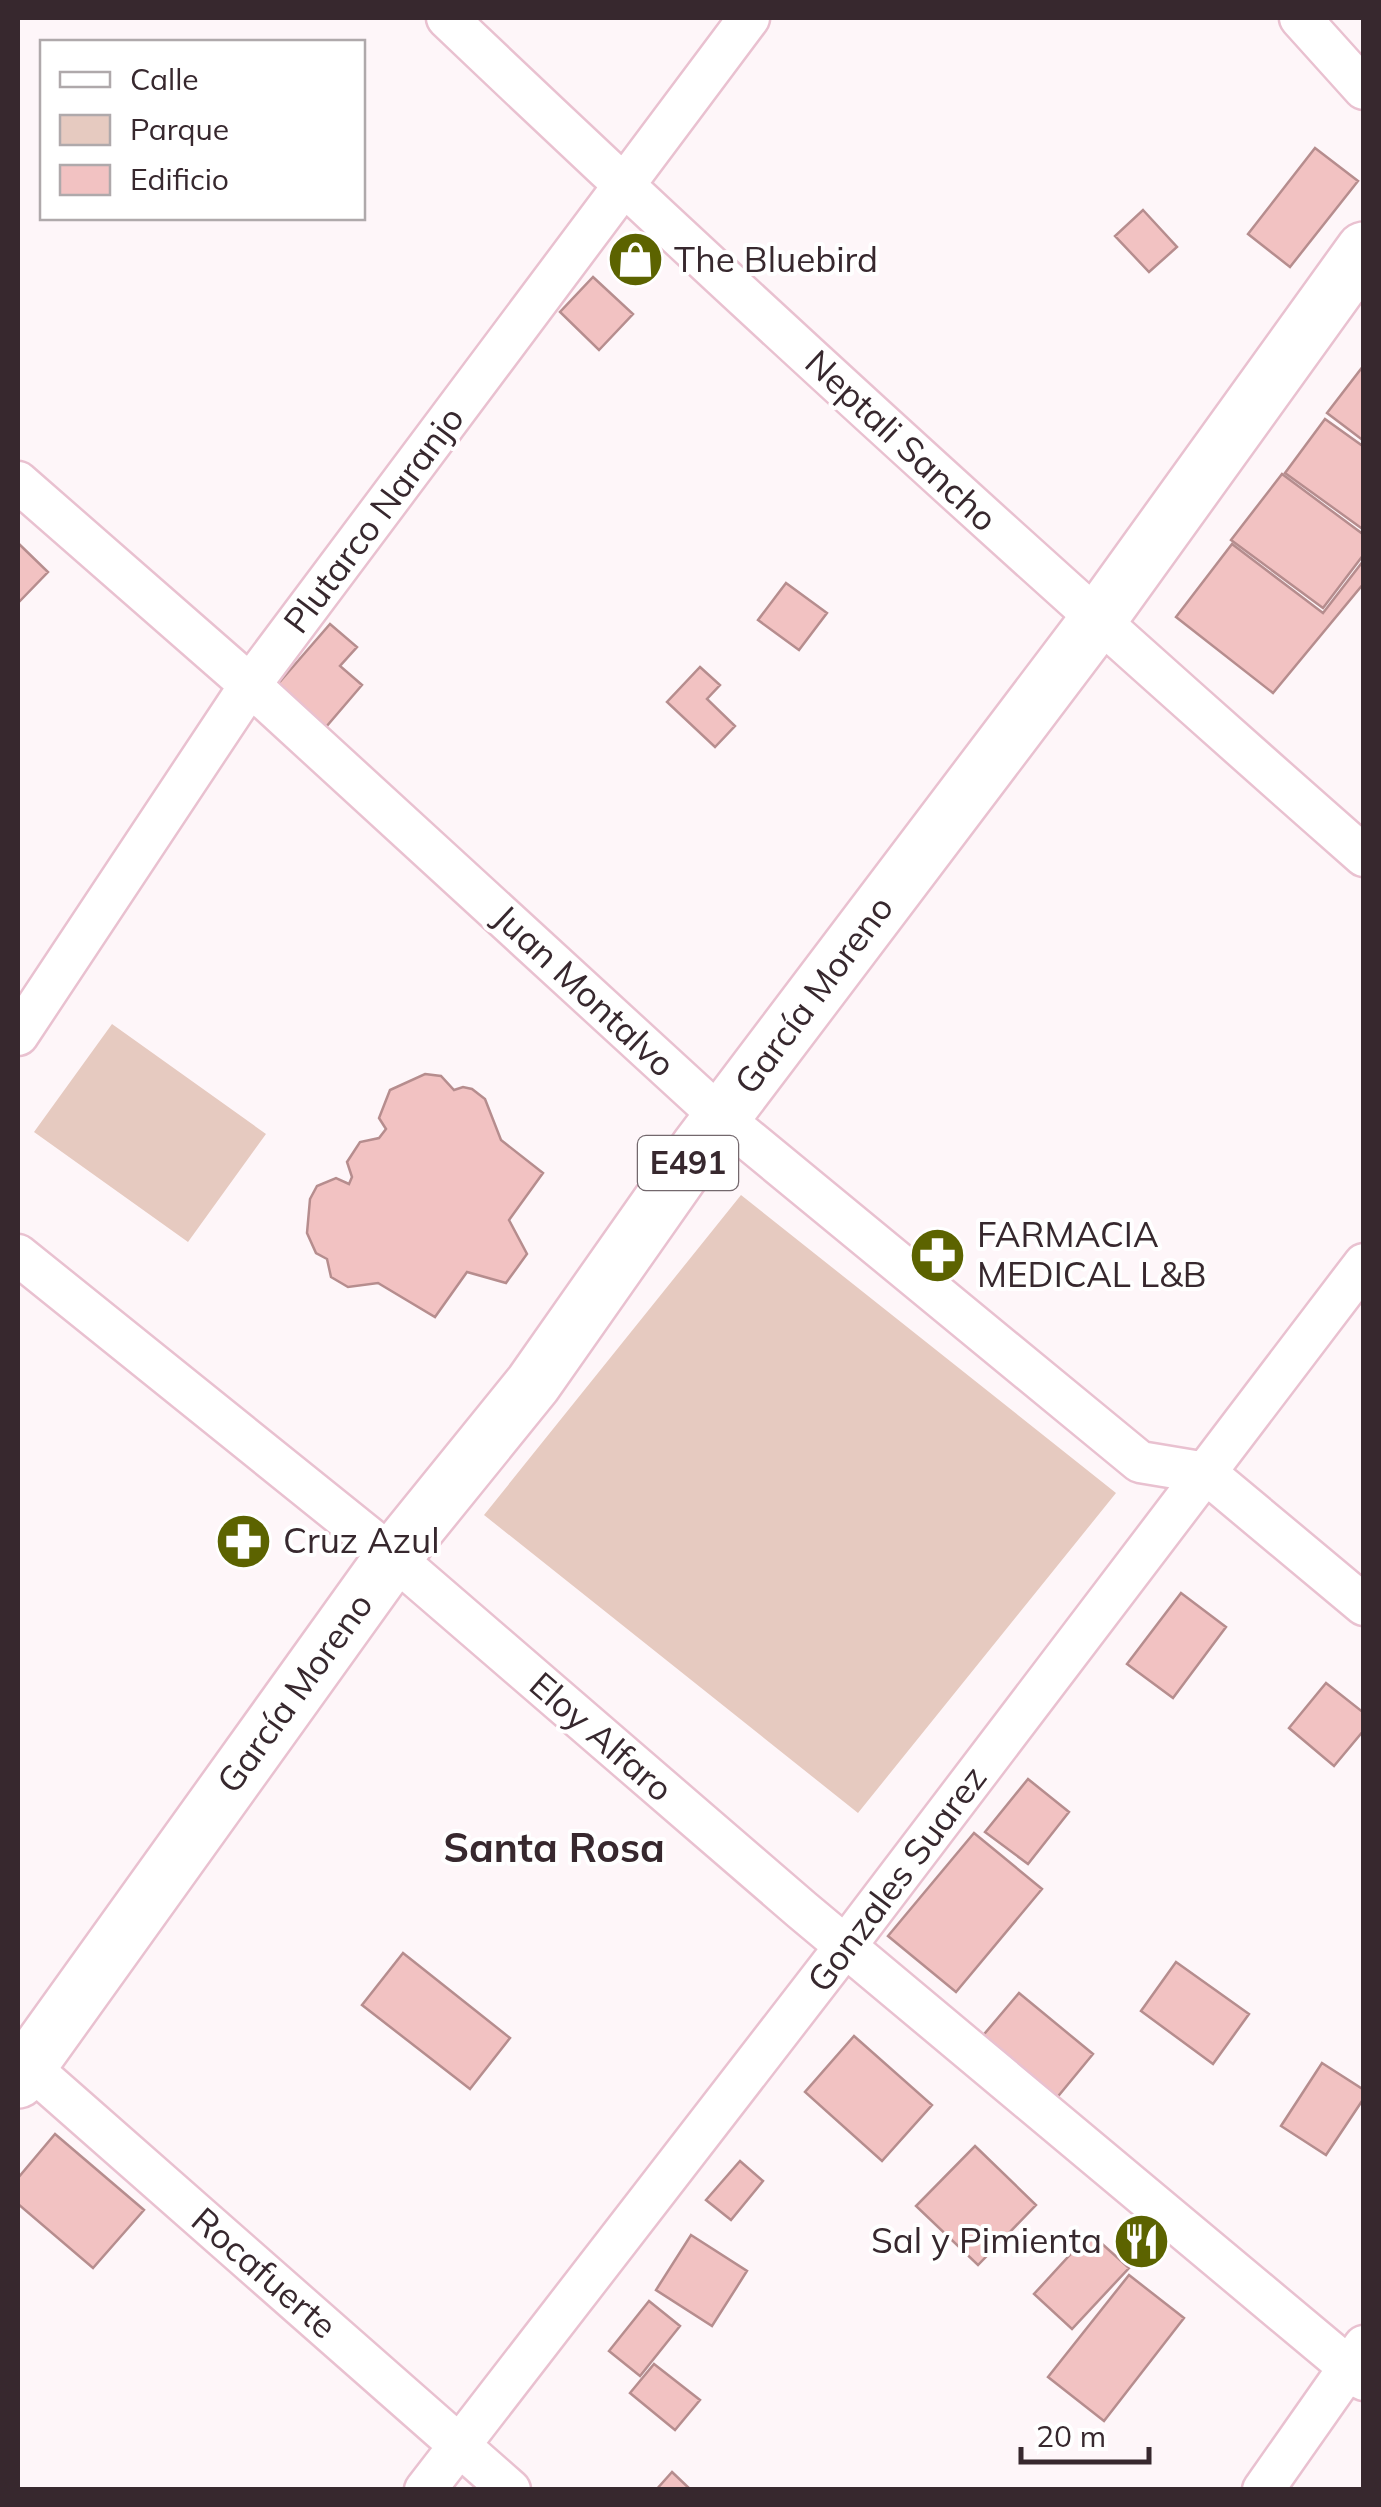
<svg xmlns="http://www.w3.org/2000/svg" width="1381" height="2507" font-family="Mulish,sans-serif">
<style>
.green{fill:#e6cac0}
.building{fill:#f2c2c2;stroke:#b68d8e;stroke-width:2.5}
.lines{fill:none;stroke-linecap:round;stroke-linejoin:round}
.minor-casing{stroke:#e9c1d0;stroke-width:45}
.highway-casing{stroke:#e9c1d0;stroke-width:60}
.minor{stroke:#fff;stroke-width:40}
.highway{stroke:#fff;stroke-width:55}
.labels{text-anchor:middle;stroke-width:8;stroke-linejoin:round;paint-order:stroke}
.shield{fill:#fff;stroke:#73686d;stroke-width:2.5}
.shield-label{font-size:32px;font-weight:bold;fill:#37282e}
.poi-label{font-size:35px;fill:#37282e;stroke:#fff;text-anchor:start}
.street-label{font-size:35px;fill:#37282e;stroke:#fff}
.quarter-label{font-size:40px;font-weight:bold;fill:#37282e;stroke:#fff}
</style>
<rect width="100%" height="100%" fill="#fef6f9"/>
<path class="green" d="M112,1024L266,1134L188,1242L34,1132Z
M741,1195L1116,1493L858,1813L484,1515Z"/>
<path class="building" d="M1315,148L1358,181L1290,267L1248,234Z
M1143,210L1177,247L1149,272L1115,236Z
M593,277L633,314L599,350L560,312Z
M1364,365V441L1327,413Z
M1325,419L1364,447V530L1285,473Z
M1282,474L1364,535V554L1323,608L1231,540Z
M18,543L48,572L18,603Z
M1232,544L1323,613L1364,560V583L1273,693L1176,617Z
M786,583L827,613L799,650L758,620Z
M330,624L357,647L340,666L362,685L320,734L271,692Z
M700,667L720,685L707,699L735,726L715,747L667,702Z
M425,1074L441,1076L454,1090L463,1087L472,1089L485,1099L501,1140L543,1173L509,1220L527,1254L506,1283L467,1272L435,1317L378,1283L348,1287L331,1277L327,1259L316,1253L307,1233L310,1199L317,1186L336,1178L349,1184L352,1177L347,1162L360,1142L379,1138L386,1129L379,1118L390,1090Z
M1181,1593L1226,1627L1173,1698L1127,1664Z
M1326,1683L1364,1713V1730L1334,1766L1289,1728Z
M1028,1779L1069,1812L1028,1864L985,1832Z
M974,1833L1042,1889L956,1992L888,1936Z
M403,1953L510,2038L470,2089L362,2005Z
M1176,1962L1249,2014L1213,2064L1141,2011Z
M1019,1993L1093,2054L1055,2100L980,2039Z
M854,2036L932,2105L882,2161L805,2092Z
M1322,2063L1364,2090V2098L1326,2155L1281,2126Z
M55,2134L144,2210L93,2268L18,2204V2178Z
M975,2146L1036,2205L978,2265L916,2206Z
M740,2161L763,2181L731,2220L706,2200Z
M1090,2233L1129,2268L1072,2329L1034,2294Z
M691,2235L747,2271L712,2326L656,2290Z
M1129,2275L1184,2318L1104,2421L1048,2377Z
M649,2301L680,2326L640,2376L609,2351Z
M654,2364L700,2400L675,2430L630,2393Z
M672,2472L691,2490H656Z"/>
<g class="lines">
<defs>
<path id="minor" d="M447,18C746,303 1053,582 1364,856
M1300,18L1364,89
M18,482L250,685L721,1117L1140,1462L1206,1473L1364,1605
M18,1035L250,685L749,18
M18,1255L393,1557L802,1910L1364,2380
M18,2057L510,2490
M425,2490L857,1931L1364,1264
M1263,2490L1364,2346"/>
<path id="highway" d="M18,2080L393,1557L533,1384L700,1146L1097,621L1364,250"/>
</defs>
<use href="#minor" class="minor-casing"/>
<use href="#highway" class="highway-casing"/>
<use href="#minor" class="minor"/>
<use href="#highway" class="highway"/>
</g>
<defs>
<symbol id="shop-disc" viewBox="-11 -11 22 22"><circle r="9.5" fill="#5c6300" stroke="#fff"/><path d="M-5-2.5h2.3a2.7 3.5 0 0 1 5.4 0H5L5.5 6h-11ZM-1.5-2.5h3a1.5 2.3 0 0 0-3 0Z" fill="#fff"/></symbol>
<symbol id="pharmacy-disc" viewBox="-11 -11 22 22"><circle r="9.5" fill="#5c6300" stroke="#fff"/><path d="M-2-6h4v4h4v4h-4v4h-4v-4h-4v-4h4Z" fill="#fff"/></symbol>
<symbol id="restaurant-disc" viewBox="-11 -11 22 22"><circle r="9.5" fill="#5c6300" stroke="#fff"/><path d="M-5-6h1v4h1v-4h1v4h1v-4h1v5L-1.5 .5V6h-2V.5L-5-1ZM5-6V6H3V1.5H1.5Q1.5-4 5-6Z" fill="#fff"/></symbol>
</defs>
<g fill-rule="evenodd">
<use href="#shop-disc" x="604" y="228" width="63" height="63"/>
<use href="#pharmacy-disc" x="906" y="1224" width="63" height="63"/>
<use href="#pharmacy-disc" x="212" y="1510" width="63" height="63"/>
<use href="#restaurant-disc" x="1110" y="2210" width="63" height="63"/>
</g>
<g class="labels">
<rect class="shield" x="638" y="1136" width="100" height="54" rx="8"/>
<g class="shield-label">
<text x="688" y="1174">E491</text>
</g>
<g class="poi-label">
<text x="674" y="272">The Bluebird</text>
<text x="977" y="1247">FARMACIA<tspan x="977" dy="40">MEDICAL L&amp;B</tspan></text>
<text x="283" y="1553">Cruz Azul</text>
<text x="1102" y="2253" text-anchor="end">Sal y Pimienta</text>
</g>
<g class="street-label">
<text transform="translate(901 441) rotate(43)" y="12">Neptali Sancho</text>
<text transform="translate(374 520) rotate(-53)" y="12">Plutarco Naranjo</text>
<text transform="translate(584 991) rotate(43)" y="12">Juan Montalvo</text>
<text transform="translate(814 995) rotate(-53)" y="12">García Moreno</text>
<text transform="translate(295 1693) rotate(-54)" y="12">García Moreno</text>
<text transform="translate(601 1737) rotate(41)" y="12">Eloy Alfaro</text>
<text transform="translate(897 1879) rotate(-53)" y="12">Gonzales Suarez</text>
<text transform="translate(264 2273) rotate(41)" y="12">Rocafuerte</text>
</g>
<g class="quarter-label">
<text x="554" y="1862">Santa Rosa</text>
</g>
</g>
<rect width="1381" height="2507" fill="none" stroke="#37282e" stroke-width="40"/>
<rect x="40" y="40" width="325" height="180" fill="#ffffff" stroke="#afa9ab" stroke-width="2.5"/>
<rect x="60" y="72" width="50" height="15" fill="#ffffff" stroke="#afa9ab" stroke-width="2.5"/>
<text x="130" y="90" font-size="30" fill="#37282e">Calle</text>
<rect x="60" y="115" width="50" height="30" fill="#e6cac0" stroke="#afa9ab" stroke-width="2.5"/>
<text x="130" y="140" font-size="30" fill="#37282e">Parque</text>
<rect x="60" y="165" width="50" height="30" fill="#f2c2c2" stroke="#afa9ab" stroke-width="2.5"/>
<text x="130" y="190" font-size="30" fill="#37282e">Edificio</text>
<path d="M1021 2447v15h128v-15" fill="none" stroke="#37282e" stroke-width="5"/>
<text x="1036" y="2447" font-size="30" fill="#37282e" stroke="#ffffff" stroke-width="8" paint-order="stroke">20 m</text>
</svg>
